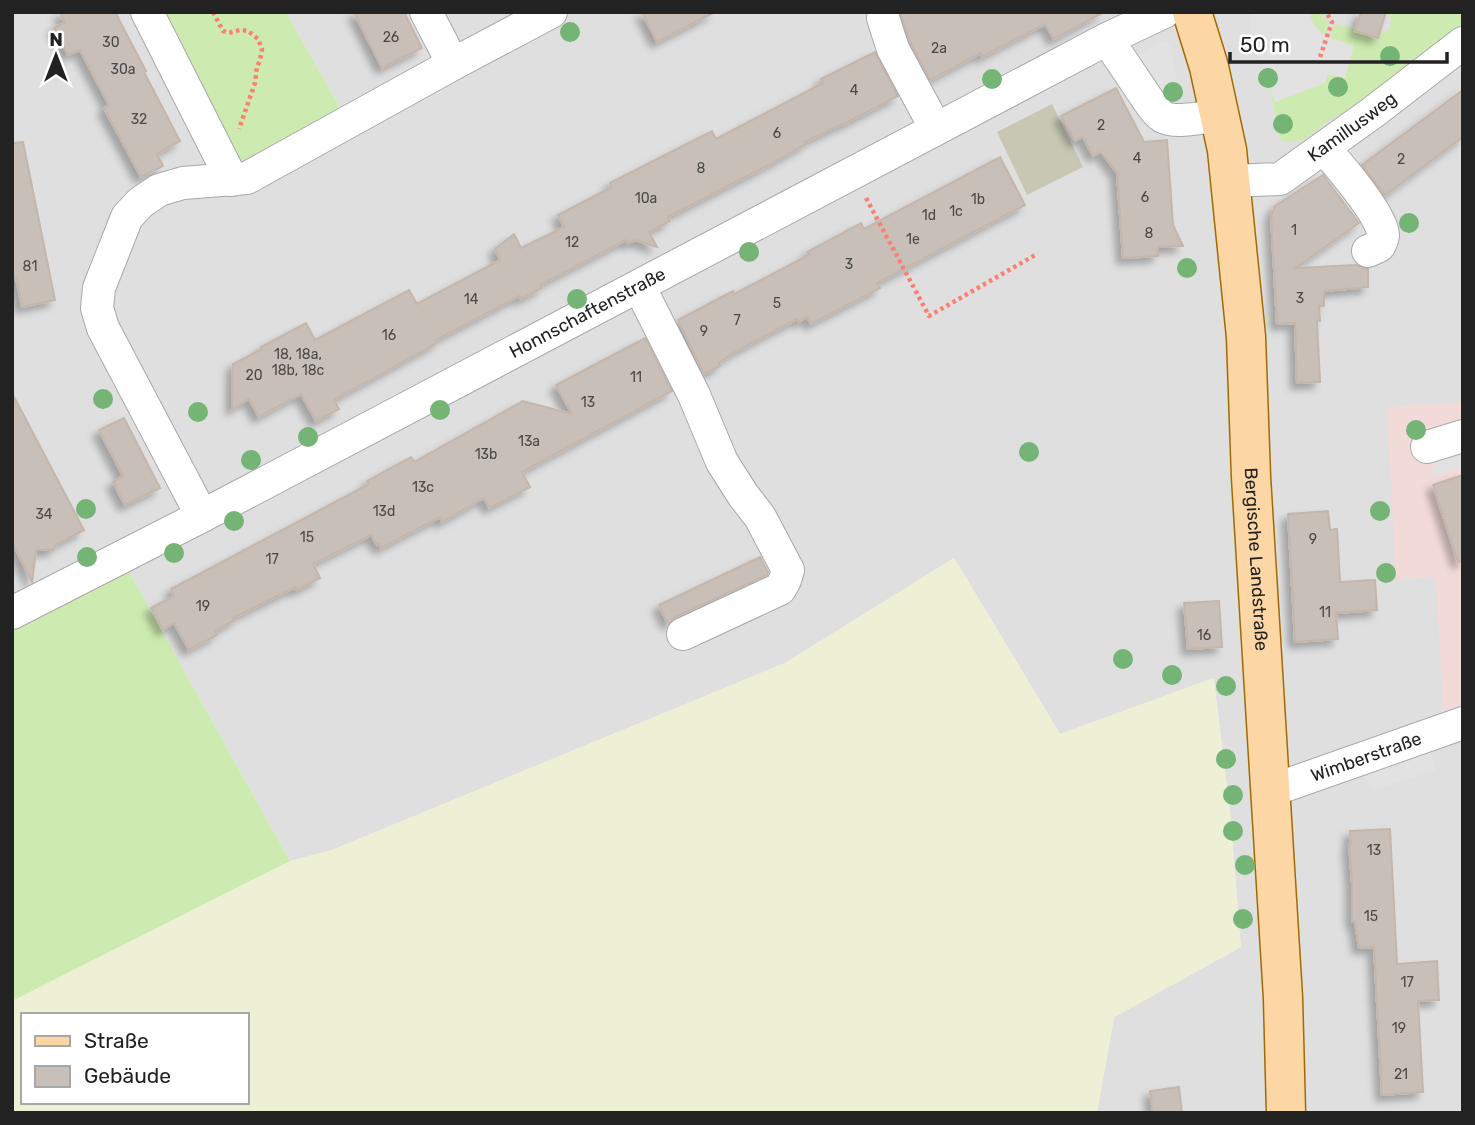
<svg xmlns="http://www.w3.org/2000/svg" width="1475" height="1125" font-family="Rubik,sans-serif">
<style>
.residential{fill:#e0dfdf}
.commercial{fill:#f2dad9}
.construction{fill:#c7c7b4}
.farmland{fill:#eef0d5;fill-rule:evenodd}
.grass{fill:#cdebb0}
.parking{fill:#e2e2e2}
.building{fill:#c7bfb8;stroke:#c4b6ab;stroke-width:2;filter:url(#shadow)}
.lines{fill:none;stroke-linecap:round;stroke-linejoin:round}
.minor-casing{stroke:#a9a9a9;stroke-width:34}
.major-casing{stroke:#a06b00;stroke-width:41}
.path{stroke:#fa8072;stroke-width:4.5;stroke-dasharray:3.5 3.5;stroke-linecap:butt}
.minor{stroke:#fff;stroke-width:32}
.major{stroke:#fcd6a4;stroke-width:38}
.tree{fill:#74b475}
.labels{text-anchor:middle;stroke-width:6;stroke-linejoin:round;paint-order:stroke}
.number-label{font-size:14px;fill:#4b4948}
.street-label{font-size:18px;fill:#222;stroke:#fff}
</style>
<defs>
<filter id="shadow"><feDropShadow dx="-6" dy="6" stdDeviation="3.5" flood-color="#0004"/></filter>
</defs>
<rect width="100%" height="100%" fill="#f2efe9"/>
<path class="residential" d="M12,12H154L345,116L286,12H1463V1113H1097L1114,1017L1241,947L1230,812L1214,679L1060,734L954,558L785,663L332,850L290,861L122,559L12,615Z"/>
<path class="commercial" d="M1463,402V708L1443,714L1436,577L1396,579L1387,407Z"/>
<path class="construction" d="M1052,104L1083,167L1027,195L997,132Z"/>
<path class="farmland" d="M954,558L1060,734L1213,678L1230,812L1241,947L1114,1017L1097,1113H12V1001L290,861L332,850L785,663ZM23,1015H247V1102H23Z"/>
<path class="grass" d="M154,12H286L345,116L237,174Z
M1311,12H1324L1323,16L1329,21L1325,36C1318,29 1309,23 1311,12Z
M1394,12H1463V31L1343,126L1339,114L1303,140L1285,142L1280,139L1267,75L1276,102L1330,39L1333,27L1338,24L1356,29L1355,31L1379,35L1386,30L1388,31L1392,18L1388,16V13Z
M122,559L290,861L12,1001V615Z"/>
<path class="parking" d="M1253,12H1311L1310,18L1316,28L1325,36L1354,46L1345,78L1328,74L1325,83L1275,102L1249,25Z
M1161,43H1168L1172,51L1178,84L1155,94L1137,55Z
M1463,445V467L1432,477L1436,454Z
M1431,752L1436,770L1373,790L1363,775Z"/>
<path class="building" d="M60,12H115L146,71L144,72L180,141L157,154L163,166L141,177L104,108L109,105L80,50L68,55L54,28L65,22Z
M354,12H404L422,48L382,68Z
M642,12H715L657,42Z
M900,12H1104L1054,39L1045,24L982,57L981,53L930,80L910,42Z
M1361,12H1386L1378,38L1355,31Z
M875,52L898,96L844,124V123L805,142L806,144L763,168L668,217L670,221L649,232L657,247L635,240L628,243L626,240L540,285L542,288L521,299L519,296L436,340L437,343L334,400L339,409L316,421L301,394L259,417L249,399L232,409L233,364L262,349L261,347L306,323L315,340L409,290L417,304L500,260L495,249L514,234L521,248L564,227L558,215L612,187L610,183L712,131L716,139L823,83L821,79Z
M1116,88L1144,142L1167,140L1173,225L1183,246L1158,247V256L1123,258L1117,173L1101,152L1093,156L1083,137L1075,141L1061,116Z
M1463,90V137L1385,195L1362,165Z
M23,142L55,300L22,307L16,278L12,279V143Z
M1000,157L1025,205L877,283L880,288L855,301L811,324L807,317L799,322L797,319L735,352L719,363L720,366L704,374L678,320L733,291L734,294L809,255L807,252L861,223L864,229Z
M1323,175L1359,223L1296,268L1356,265L1368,269V287L1324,291V306H1319L1320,321H1317L1320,382L1297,383L1295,323L1277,324L1271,216L1275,206Z
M645,338L672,391L522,472L530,487L489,508L484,498L442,522L440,517L381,548L379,544L377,545L371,535L313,564L320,578L297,590L296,587L233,618L235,620L215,631L217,635L189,650L174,623L163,630L151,608L174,596L171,589L369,484L367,481L411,457L414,462L523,401L572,414L556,385Z
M12,393L84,530L57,544L53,550H36L32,582L12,542Z
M124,418L160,488L125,505L113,482L123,476L99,430Z
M1463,475V561L1458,562L1433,485Z
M1328,511L1330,530L1337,529L1340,582L1375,580L1377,610L1336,613L1338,639L1295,642L1288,514Z
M760,557L768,572L767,575L675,617L668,624L659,605Z
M1219,601L1222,647L1188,649L1184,603Z
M1390,829L1397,964L1437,961L1439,1000L1418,1001L1423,1092L1382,1095L1374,947L1359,948L1355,922H1352V883L1349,844H1351L1350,831Z
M1179,1087L1182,1113H1153L1150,1091Z"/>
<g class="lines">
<defs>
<g id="minor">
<path d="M147,12L232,180"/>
<path d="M426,12L453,64"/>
<path d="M883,18L893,49L936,129"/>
<path d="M1107,39L1148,100C1152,106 1157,113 1163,117C1176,124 1205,117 1220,115"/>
<path d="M1324,148C1337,163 1384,217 1383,235C1383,239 1381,242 1379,246L1368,251"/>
<path id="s1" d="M1231,181L1280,179L1372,113L1463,43"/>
<path d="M639,286L694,395L722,462L743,495L760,517L788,570L785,580L780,589L683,634"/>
<path d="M1427,447L1463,436"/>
<path d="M202,516L103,328L97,308L99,288L127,217L140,203L159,190L183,183L247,178L453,64L551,12"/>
<path id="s2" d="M12,613L202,516L1107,39L1164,12"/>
<path id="s3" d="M1270,791L1463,723"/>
</g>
<g id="major">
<path id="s4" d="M1192,12L1209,67L1227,150L1246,337L1251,477L1283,998L1286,1113"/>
</g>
</defs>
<use href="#minor" class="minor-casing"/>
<use href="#major" class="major-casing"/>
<path class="path" d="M213,12L223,31L229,33L240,30L248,31L258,39L262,49L260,60L257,67L255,83L239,129
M1320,57L1332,22L1326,12
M866,198L929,316L1037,254"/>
<use href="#minor" class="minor"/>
<use href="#major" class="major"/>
</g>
<g class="tree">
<circle cx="570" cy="32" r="10"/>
<circle cx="1390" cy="56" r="10"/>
<circle cx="1268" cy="78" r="10"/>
<circle cx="992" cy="79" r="10"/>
<circle cx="1338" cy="87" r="10"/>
<circle cx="1173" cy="92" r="10"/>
<circle cx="1283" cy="124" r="10"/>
<circle cx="1409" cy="223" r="10"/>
<circle cx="749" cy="252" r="10"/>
<circle cx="1187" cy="268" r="10"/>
<circle cx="577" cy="299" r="10"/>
<circle cx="103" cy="399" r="10"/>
<circle cx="440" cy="410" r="10"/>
<circle cx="198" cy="412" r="10"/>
<circle cx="1416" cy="430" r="10"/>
<circle cx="308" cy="437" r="10"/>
<circle cx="1029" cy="452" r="10"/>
<circle cx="251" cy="460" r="10"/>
<circle cx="86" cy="509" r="10"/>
<circle cx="1380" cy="511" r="10"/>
<circle cx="234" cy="521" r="10"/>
<circle cx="174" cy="553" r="10"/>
<circle cx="87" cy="557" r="10"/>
<circle cx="1386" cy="573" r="10"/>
<circle cx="1123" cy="659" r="10"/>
<circle cx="1172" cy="675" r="10"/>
<circle cx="1226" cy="686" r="10"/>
<circle cx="1226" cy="759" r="10"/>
<circle cx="1233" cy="795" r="10"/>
<circle cx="1233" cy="831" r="10"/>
<circle cx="1245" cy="865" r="10"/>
<circle cx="1243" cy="919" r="10"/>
</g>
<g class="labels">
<g class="number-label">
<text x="391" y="42">26</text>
<text x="111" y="47">30</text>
<text x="939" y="53">2a</text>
<text x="123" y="74">30a</text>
<text x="854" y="95">4</text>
<text x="139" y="124">32</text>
<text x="1101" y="130">2</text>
<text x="777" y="138">6</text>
<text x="1137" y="163">4</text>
<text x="1401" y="164">2</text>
<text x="701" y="173">8</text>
<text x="1145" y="202">6</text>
<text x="646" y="203">10a</text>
<text x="978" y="204">1b</text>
<text x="956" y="216">1c</text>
<text x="929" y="220">1d</text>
<text x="1294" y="235">1</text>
<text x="1149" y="238">8</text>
<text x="913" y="244">1e</text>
<text x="572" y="247">12</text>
<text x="849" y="269">3</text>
<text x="30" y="271">81</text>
<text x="1300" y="303">3</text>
<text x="471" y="304">14</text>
<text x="777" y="308">5</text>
<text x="737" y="325">7</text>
<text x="704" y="336">9</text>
<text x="389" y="340">16</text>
<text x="298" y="359">18, 18a,<tspan x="298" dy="16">18b, 18c</tspan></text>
<text x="254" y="380">20</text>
<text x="636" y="382">11</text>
<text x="588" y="407">13</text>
<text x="529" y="446">13a</text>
<text x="486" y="459">13b</text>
<text x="423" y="492">13c</text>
<text x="384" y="516">13d</text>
<text x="44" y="519">34</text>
<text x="307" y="542">15</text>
<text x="1313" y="544">9</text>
<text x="272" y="564">17</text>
<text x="203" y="611">19</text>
<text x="1325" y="617">11</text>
<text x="1204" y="640">16</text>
<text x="1374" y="855">13</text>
<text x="1371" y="921">15</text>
<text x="1407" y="987">17</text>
<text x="1399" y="1033">19</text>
<text x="1401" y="1079">21</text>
</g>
<g class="street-label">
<text dy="6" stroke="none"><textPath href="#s1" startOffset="138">Kamillusweg</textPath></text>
<text dy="6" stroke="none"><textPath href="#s2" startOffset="649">Honnschaftenstraße</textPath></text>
<text dy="6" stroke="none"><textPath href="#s4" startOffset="553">Bergische Landstraße</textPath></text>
<text dy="6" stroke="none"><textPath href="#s3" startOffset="102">Wimberstraße</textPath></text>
</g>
</g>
<rect width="1475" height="1125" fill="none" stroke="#222222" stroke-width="28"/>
<rect x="21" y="1013" width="228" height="91" fill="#ffffff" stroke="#a7a7a7" stroke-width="2"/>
<rect x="35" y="1036" width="35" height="10" fill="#fcd6a4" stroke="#a7a7a7" stroke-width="2"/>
<text x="84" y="1048" font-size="21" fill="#222222">Straße</text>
<rect x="35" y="1066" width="35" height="21" fill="#c7bfb8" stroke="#a7a7a7" stroke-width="2"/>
<text x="84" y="1083" font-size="21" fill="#222222">Gebäude</text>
<g transform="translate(56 56)" stroke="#ffffff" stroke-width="5" paint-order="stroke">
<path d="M0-5L12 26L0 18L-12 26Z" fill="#222222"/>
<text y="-10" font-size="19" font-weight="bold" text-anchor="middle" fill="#222222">N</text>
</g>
<path d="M1230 52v10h217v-10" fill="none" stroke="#222222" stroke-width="3.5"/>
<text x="1240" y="52" font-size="21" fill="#222222" stroke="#ffffff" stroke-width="5" paint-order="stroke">50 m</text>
</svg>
